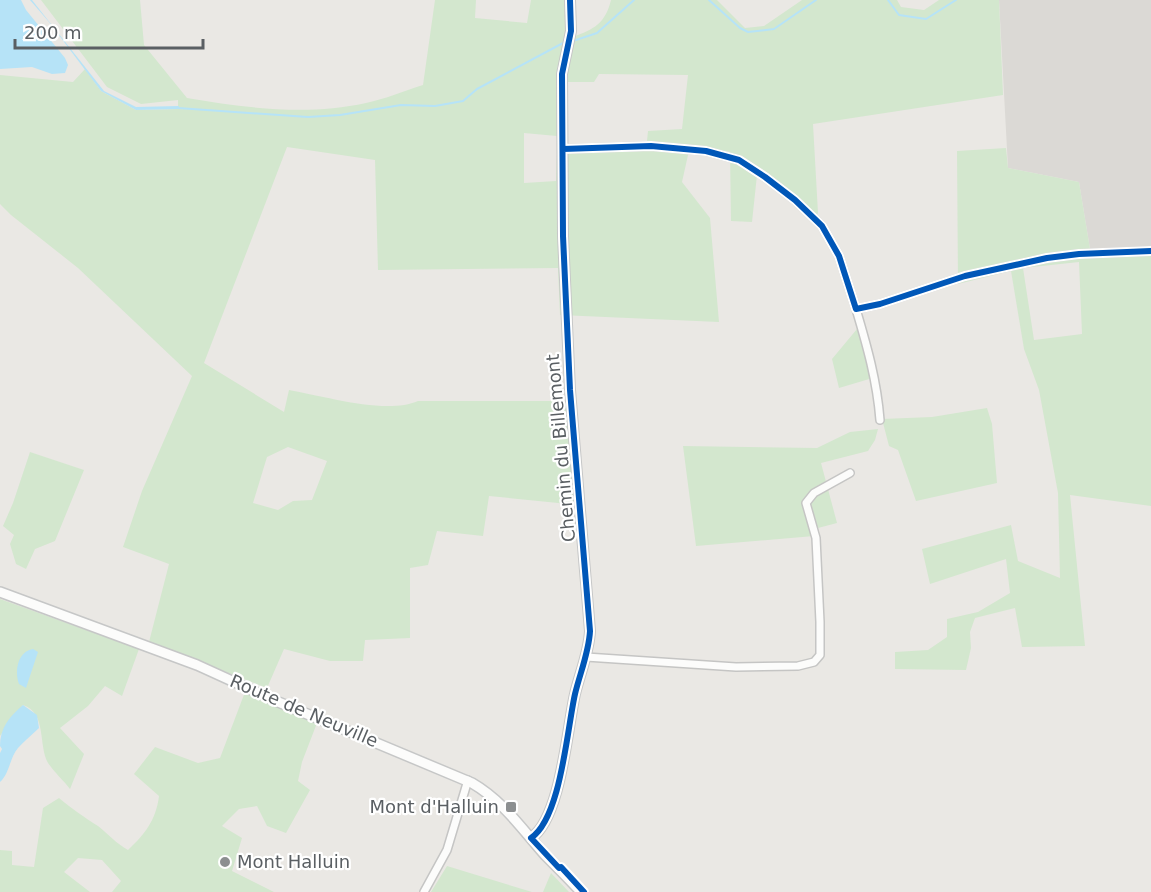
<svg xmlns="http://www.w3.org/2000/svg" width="1151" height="892" font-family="'DejaVu Sans',sans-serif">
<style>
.industrial{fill:#dbd9d5}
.green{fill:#d3e7ce;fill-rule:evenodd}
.water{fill:#b6e3f7}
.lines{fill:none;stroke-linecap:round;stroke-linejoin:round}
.stream{stroke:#b6e3f7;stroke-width:2}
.street-casing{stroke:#c5c5c4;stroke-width:10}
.secondary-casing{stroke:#c6c7c7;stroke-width:12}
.street{stroke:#fcfcfb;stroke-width:7}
.secondary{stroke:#fcfcfb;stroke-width:9}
.cycleway-casing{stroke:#fff;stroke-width:10}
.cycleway{stroke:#0057b8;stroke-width:6}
.poi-dot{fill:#8c8f90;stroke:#fff;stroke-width:2}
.labels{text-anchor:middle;stroke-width:4.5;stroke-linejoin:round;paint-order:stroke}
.street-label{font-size:18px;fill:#5a5f63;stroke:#fff}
.poi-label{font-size:18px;fill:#5a5f63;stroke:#fff;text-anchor:end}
</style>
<rect width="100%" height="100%" fill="#eae8e4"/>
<path class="industrial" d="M999,0H1151V247L1090,249L1079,182L1008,168Z"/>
<path class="green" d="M41,0H140L144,45L187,98C246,108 307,116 366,103C385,99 404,91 423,85L435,0H476L475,18L527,23L531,0H566L568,26L563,40L565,46L557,68V136L524,133V183L556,181L557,154L567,152L646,151L648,131L682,129L688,75L599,74L594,82H567L565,66L573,37C594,29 605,24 611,0H717L745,28L764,26L802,0H897L901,7L924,10L939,0H999L1003,95L813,124L818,213L813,221L805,211L757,175L752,222L731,221L730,152L690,146L682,182L710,218L719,322L560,315L558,268L378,270L375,160L287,147L204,363L284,412L289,390C324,396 386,415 418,401H568L578,505L489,496L483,536L437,531L428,565L410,568V638L365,640L363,661H330L284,649L267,688L149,642L169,564L123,547L142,491L192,376L78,268L11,215L0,204V75L73,82L85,69L101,91L136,110L178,109V100L141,104L107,87ZM288,447L327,461L312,500L293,501L278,510L253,503L267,457Z
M1006,148L1008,168L1079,182L1090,249L1151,247V506L1070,495L1085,646L1022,647L1015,608L975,618L970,632L971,648L966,670L895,669V652L928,650L947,637V619L978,612L1010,593L1006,559L930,584L922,549L1011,525L1018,561L1060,578L1058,493L1039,390L1024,349L1011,271L958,284L957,151ZM1079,262L1082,334L1034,340L1023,268Z
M864,327L876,377L839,388L832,359L857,329Z
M987,408L992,424L997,483L916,501L898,450L889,446L882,419L932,417Z
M878,429L875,440L868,451L821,463L837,523L818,528L824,632L818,633L814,536L696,546L683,446L817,448L850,432Z
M30,452L84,470L55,541L35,549L26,569L16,564L10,544L14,535L3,526L13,503Z
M0,599L139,649L122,696L105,686L88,706L60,728L84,754L70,789C64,781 54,772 48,763C38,745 47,713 23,705L0,736Z
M245,692L317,723L302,762L298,781L310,790L286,833L267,826L257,806L239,809L222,826L242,838L232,871L274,892H112L121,881L102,860L78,858L64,872L90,892H0V850L12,851V865L34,867L43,808L59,798C72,809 84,817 98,826C108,834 117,844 128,850C145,834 156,820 159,796L134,774L155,747L198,763L220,758Z
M447,866L532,892H431Z
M551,873L569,892H543Z"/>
<path class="water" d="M0,0H21L26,10L65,58L68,65L65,73L52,74L32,67L0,69Z
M30,0H32L104,91L136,107L179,106L178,109L136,110L101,91L49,22Z
M33,649L38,652L26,688L19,684C14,671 18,651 33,649Z
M23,705L37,715L39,728C32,735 24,741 18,748C9,759 10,773 0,782V753L2,749L0,746C0,728 9,717 23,705Z"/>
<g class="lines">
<path class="stream" d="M709,0L740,28L748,32L774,29L816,0
M888,0L899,15L926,19L956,0
M573,41L597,33L634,0
M178,108L308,117L340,115L401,105L435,106L463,101L477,89L563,43"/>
<defs>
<path id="street" d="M563,149L651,146L706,151L739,160L765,177L795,200L822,226L839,256L856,309L880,304L965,276L1047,258L1079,254L1151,251
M856,309C867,346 877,381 880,420
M586,657L736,667L798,666L814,662L820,655V622L816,538L806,503L814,493L850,473
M424,892L447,850L468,780"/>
<path id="secondary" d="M0,592L197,665L276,701L472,783C503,801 522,829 545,855C557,867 569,879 581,892
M531,838C561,818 567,729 575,694C580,673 589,652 590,631L570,390L563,236L562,74L571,31L570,0"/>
</defs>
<use href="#street" class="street-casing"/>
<use href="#secondary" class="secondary-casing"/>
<use href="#street" class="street"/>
<use href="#secondary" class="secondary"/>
<defs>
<path id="cycleway" d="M570,0L571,31L562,74L563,236L570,390L590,631C589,652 580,673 575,694C567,729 561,818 531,838L559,868L561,867L584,892
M563,149L651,146L706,151L739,160L765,177L795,200L822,226L839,256L856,309L880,304L965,276L1047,258L1079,254L1151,251"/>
</defs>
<use href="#cycleway" class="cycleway-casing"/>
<use href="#cycleway" class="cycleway"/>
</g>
<g class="poi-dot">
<rect x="505" y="801" width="12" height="12" rx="3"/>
<circle cx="225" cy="862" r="6"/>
</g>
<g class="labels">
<g class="street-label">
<text transform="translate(561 448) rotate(-95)" y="6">Chemin du Billemont</text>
<text transform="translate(304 711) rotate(23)" y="6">Route de Neuville</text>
</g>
<g class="poi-label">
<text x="499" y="813">Mont d'Halluin</text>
<text x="237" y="868" text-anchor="start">Mont Halluin</text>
</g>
</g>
<path d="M15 39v9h188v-9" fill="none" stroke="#5a5f63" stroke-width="3"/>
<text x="24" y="39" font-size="18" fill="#5a5f63" stroke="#ffffff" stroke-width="4.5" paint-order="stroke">200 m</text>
</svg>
